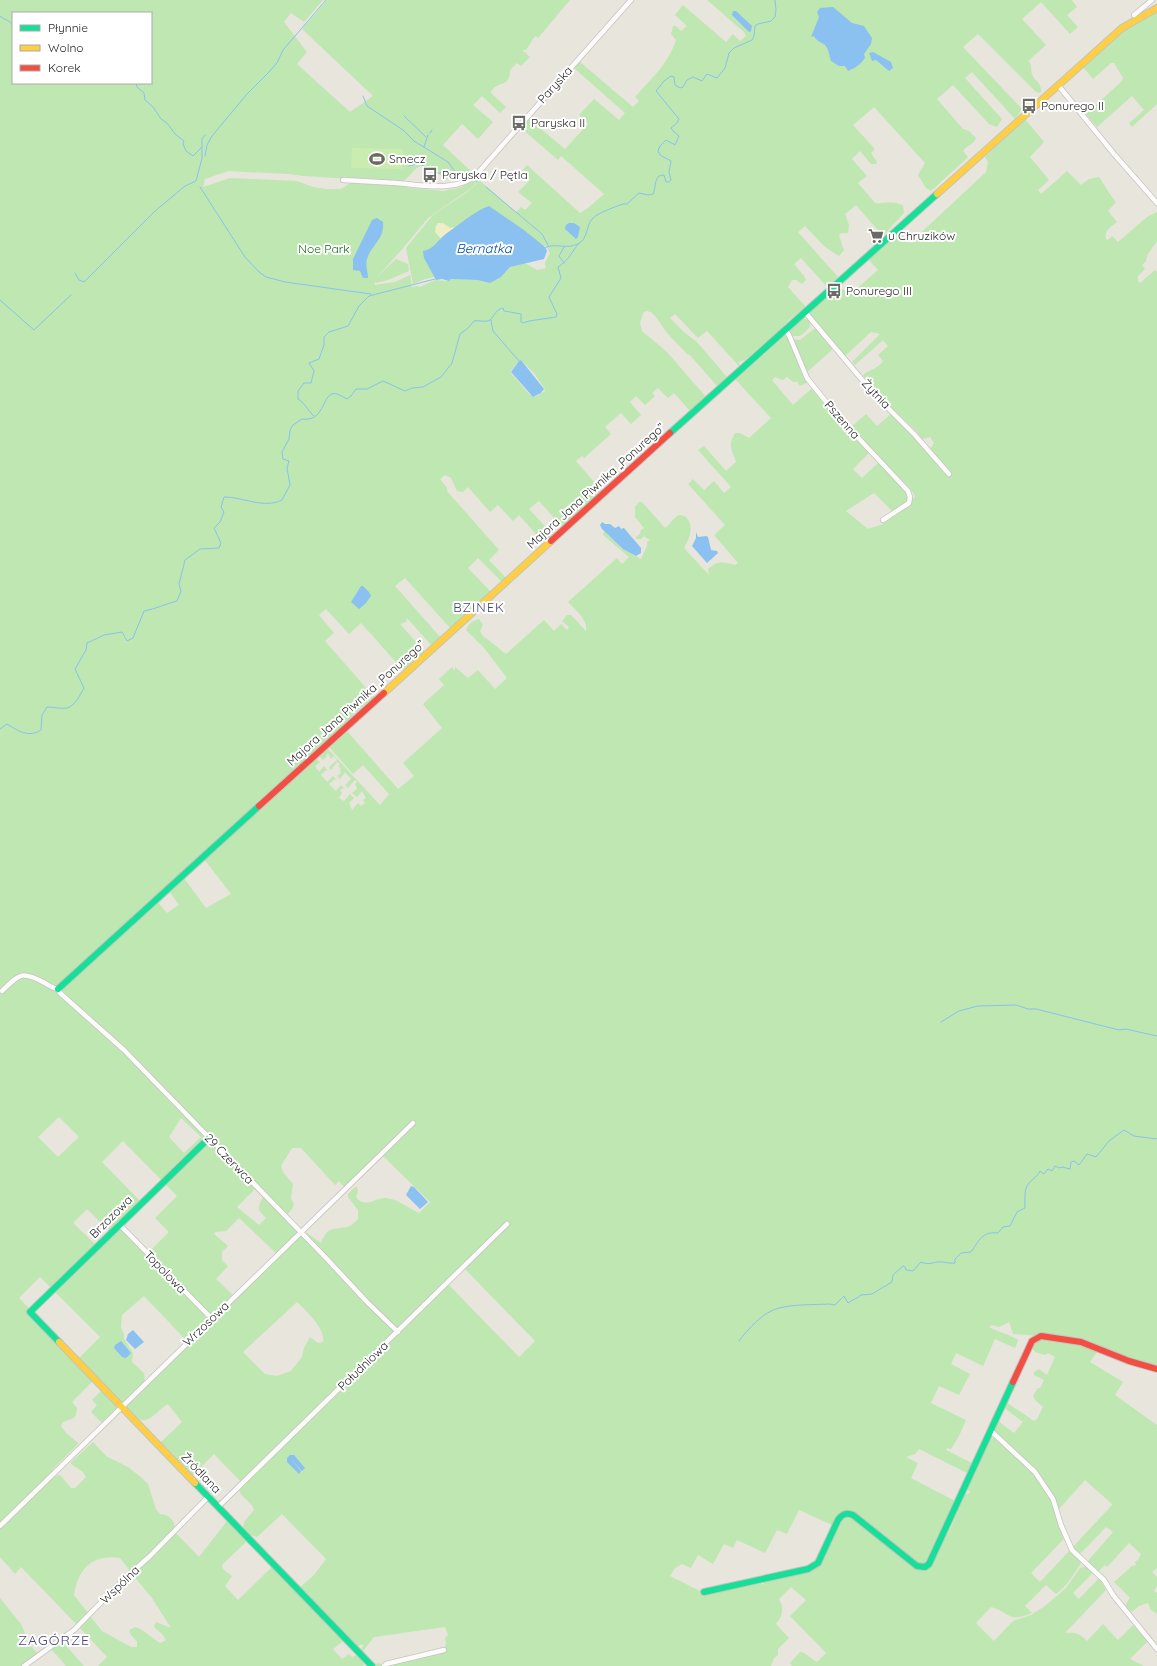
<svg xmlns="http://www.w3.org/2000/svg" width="1157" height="1666" font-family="Quicksand,sans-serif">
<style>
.green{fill:#bee7b2;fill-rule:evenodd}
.sand{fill:#eeeec8}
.pitch{fill:#caecaf}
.water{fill:#8ac1f0}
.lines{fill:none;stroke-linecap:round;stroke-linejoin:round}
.stream{stroke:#8ac1f0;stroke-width:1}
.street-casing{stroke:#c5c3c3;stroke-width:6}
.fast-casing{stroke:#c5c3c3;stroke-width:8}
.slow-casing{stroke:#c5c3c3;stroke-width:8}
.jam-casing{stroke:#c5c3c3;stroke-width:8}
.street{stroke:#fcfbfa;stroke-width:4.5}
.fast{stroke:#16e098;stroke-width:6}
.slow{stroke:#ffcf43;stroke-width:6}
.jam{stroke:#f24e42;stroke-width:6}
.labels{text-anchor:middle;stroke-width:4;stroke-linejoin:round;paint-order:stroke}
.street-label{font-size:12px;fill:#282828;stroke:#fff}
.poi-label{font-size:12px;fill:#282828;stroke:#fff;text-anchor:start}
.park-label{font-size:12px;fill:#146b13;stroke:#fff}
.water-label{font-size:13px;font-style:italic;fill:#014ba3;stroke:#fff}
.neighbourhood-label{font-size:13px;letter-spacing:1px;fill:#46457d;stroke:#fff}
.quarter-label{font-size:14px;letter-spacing:1px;fill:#46457d;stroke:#fff}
</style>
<rect width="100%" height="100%" fill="#e8e5dc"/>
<path class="green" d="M0,0H323L304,22L291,13L284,22L307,52L297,64L350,112L373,96L302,29L327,0H570L538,38L535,36L526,50H522L530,57L521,66L517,63L510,70C510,85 503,82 495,87C493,88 492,91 490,92L506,107L500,113L482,96L473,105L493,122L478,139L462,124L443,145L473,173C450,192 443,171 421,166C412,169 410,179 400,182L304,176L288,174L228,171L205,179L203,187L230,178L297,181L313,187L326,189H341L352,182L399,185L410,188L443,191L462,187L477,178L479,181L470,189L428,218L404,247L377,277L396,259L408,264L409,271L388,280L376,283V281L374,285L395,282L410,275L412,287L418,286L420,287L435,280L449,281L451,279L476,280L490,283L504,274L510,267L525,263L537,270L546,268L545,263L550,253L546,246C538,246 532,236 525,231C520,227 514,223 508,220L505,222L500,217H496L492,215L490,217L488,216V220H483L482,223L486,222L482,225L478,222L476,217C472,223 465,229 458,226L459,231L454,229L451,232L452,236H449L447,233L439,244L442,247L441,249L433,252L431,256L433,264L434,277L425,279L413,284L406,248L433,215L466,193L480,181L516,212L521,207L525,210L532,203L518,192L530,180L521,172L527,165L580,213L588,208L604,194L561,156L558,160L521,128L529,119L565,149L588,124L579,115L594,99L619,120L625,113L574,68L580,62L633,107L639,101L635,97C651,79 669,63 676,40L671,34L673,26H676L681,31L687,26L675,15L683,5L726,42L733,34L740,41L746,36L744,32L707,0H1072L1077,7L1067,15L1078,27L1070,34L1041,2L1022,19L1046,45L1028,61C1033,65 1030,69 1032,74C1034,81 1042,83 1041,92L1039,93L1035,91L978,34L963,47L1022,109L1015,119L972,72L965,78L1002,119L997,127L989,124L953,85L937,99L963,129L969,131L976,138C974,144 967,145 963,151L968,157L931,191L926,188L918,175L925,163L874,107L853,125L875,149L871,153L877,162L876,164H871L860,151L852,159L867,176L858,183L875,203C884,204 896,200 903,206L904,213L883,236L856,205L845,214L849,225L848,233H841L839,236L844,250L839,256L825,247L805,226L798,232L838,277L827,287L801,258L794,264L804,276L806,280L802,284L796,280H792L788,287L806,307L789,320L778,332L745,360L738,362L740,366H739L707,331L698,338L675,314L670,318L685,333L697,342L727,377L717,386L689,354L688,355L667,333L655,316L651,312L646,311L643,313L640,323L642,331L667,352L706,397L690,411L674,393L668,398L658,388L652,393L655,396L645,405L636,396L630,402L641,415L631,424L621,413L605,427L611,434L584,458L582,456L576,461L602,491L562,527L539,501L529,509L553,535L544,543L519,515L513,521L498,505L490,512L468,487L463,492L457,491L451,478L445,475L440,479L447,488V491L499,550L489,560L506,578L502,582L478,558L468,568L491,592L451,629L405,578L395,586L441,638L432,646L407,618L406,622L400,624L425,652L404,671L361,623L349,634L326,609L319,615L334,633L325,641L374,697L356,712L354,711L353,712L354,714L344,725L316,751V753L314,752L306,762L308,765L315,758L320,762L315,766L319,772L324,766L328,771L326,770L321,775L327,782L333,776L337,780L335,779L329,784L336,791L341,785L345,789L343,788L340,791L342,793L339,798L344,801L350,794L354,798L349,803L352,810L358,803L361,806L365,803L363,800L366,798L362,791L357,797L352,793L357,789L355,784L357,782L355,780L348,788L345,785L351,779L345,772L340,779L337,776L341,773L340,771L341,769L338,766L340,764L337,762L331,770L329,767L337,760L334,756L331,759L328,753L324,760L323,757V760L320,757L321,753L327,748L380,805L389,794L363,765L353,774L330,748L329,745L339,736L341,737L342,736L341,734L343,732L345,734L347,731L398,789L414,776L403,763L442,728L423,704L444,685L439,679L452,667L455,671V667L468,678L478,670L495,689L507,678L484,648L466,630C468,625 473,620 479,619L483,625L480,631L482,635L506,654L544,620L554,631L561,624L567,630L569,627L562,621L567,615H571L586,631C588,619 575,610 568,602L617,558L622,564L629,557L603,535L604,531L623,549L641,559L647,546V542L650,540L644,536L641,539H636V537L640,534L641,530L644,528L635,517V507L639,502H642L665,528C670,525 675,515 680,515C682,515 684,516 686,517C695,526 689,539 684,548L709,575L708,569C718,560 723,562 735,565L738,563L714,535L725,525L688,484L693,479L704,490L714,481L724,493L731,487L698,450L704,446L726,471L736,462C732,448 727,447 735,433H740L749,438L771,418L735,379L750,366L749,363L761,353L764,355L765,354L763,351L782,335L789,337L801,372L808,382L800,386L797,382H793L787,377L783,380L775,377L772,380L793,405L811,389L814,390L869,453L853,469L862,478L879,462C886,469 910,490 907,500C906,506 899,509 893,512L874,493L846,511L868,529L883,524V523L909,506L915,496L909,487L883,462H881L850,428L866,414L877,426L892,413L947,474L949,473L929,451L934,443L930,437L922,439L917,432L873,390L863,375C870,369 878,369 883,361L878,355L888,346L883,340L855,365L852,362L880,334L871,332L845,356C836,346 811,323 810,311L814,306L839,287L841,289L853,292L878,270L868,259L898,231L910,243L986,172L988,162L985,157L1025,119L1044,142L1030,157L1049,180L1038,190L1041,194L1067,171L1081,185L1089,179L1099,177C1105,185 1109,194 1116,202L1108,211L1117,222C1111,227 1104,230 1106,239L1108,240L1112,236L1118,242L1147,217L1157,212V241L1148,254L1146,261L1142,265L1145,269L1138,276V281L1140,283L1155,270L1157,272V1367L1134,1362L1098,1346L1070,1338L1013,1334L1009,1322L999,1327L992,1325L989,1327C998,1332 1009,1334 1018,1340L1015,1348L995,1339L983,1366L956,1353L951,1364L970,1374L959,1395L939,1386L931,1403L966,1420L959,1436L951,1449L947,1448L946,1450L974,1464L969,1474L919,1449L915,1454L906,1457L918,1463L911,1478L957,1502L932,1558L927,1564L921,1566L916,1564L850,1512C840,1509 837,1518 834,1526L799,1510L787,1534L777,1530L765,1553L737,1540L733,1548L724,1544L713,1564L698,1555L691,1568L682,1564L675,1568L670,1576L704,1593L760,1583L763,1585L765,1580L812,1568C830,1559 832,1518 846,1513L853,1516L917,1567C922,1570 927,1568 931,1564L946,1533L948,1534L965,1495L971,1492L966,1489L986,1444L989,1440L995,1437L1040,1481L1052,1500L1063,1538V1540L1031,1573L1040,1582L1070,1550L1081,1563C1074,1574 1067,1586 1056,1594L1046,1585L1025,1606L1032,1613C1007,1623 1012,1613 991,1607L976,1623L994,1641L1013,1621L1031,1615L1045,1606L1066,1588L1080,1568L1086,1566L1094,1572L1073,1593L1079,1599L1099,1578L1106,1590L1065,1633C1076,1632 1079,1633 1087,1641L1103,1624L1118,1640L1133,1625L1148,1641L1130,1659L1144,1666H792L790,1663L800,1652C807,1653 810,1659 817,1662L826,1653L790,1616L806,1600L791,1587L779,1599C784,1607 783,1616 776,1624L789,1638L778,1649V1655L774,1658L771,1666H385L413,1658L441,1654L446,1644L445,1638L448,1635L445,1627L374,1637L363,1651L375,1664L380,1663L382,1666H376L360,1651L363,1646L362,1644L357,1647L347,1638L333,1649L342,1659L349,1654L352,1657L357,1655L364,1663L363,1664L364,1666H367H98L107,1657L79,1627L90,1616L102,1631L131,1647H137V1642L131,1635L129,1630L135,1627C145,1630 151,1638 160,1643L166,1640L163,1635L154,1627L156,1622L171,1628L152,1598L132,1574L175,1532L199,1557L227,1521L247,1541L222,1565L223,1569L232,1576L225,1586L238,1600L272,1567L296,1591L314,1575L326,1559L282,1514L257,1537L248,1534L243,1529L244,1522L254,1510C252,1501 240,1498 239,1489L252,1476L248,1474L222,1501L219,1502L216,1501L204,1488L217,1501L221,1500L240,1481L214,1454L193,1475L196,1479H194L188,1473L189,1470L187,1469H185L182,1466L183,1464L179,1463L174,1457V1455L173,1453L170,1454L167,1451L168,1449L166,1447L164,1448L157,1439L161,1442L182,1422L168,1404C158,1409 149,1425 139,1419L141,1422L127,1409V1405L129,1401L187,1345V1341L144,1296L122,1315L121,1327L124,1335V1339L133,1353L132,1362L144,1373L145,1383L124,1402L121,1403L79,1361L77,1363L94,1380L72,1402L77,1408L76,1415L74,1418L63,1422L61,1426L66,1433L78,1443V1444L53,1469L52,1472L0,1523ZM13,13H151V83H13ZM521,360L534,373L544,388L545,391L535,397L529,394L510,372L519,361ZM305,762L308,765L204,859L231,894L206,908L183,877L169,891L179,905L167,913L157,901L65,984L62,992L69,1000L67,1001L48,986L49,984L55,986L61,982ZM59,1117L79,1137L58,1157L38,1137ZM181,1118L201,1137L184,1153L169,1137ZM123,1141L177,1196L155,1218L169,1232L147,1254L118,1224L141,1202L102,1162ZM292,1148H301L335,1185L339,1181L345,1188L381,1154L430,1202L419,1213C408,1208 397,1198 385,1198C374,1198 365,1209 356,1197L358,1191L357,1187H355L348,1194V1197L358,1210V1219C355,1222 351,1226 347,1227C332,1230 328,1226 321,1243L307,1233L303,1235L287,1215L292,1209L294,1204L291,1198L293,1184L283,1172L281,1166ZM255,1189L263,1197C257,1209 257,1209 266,1218L259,1225L237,1207ZM87,1209L109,1231L95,1244L73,1223ZM239,1218L277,1254L234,1296L216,1279L228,1266L222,1260V1252L228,1246L214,1234L215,1232L226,1231ZM463,1267L535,1341L519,1357L447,1283ZM40,1277L100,1337L79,1358L19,1298ZM297,1302C306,1310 326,1330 323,1342L318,1343L310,1337L304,1348L302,1357L291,1371L277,1376L265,1374L243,1352Z
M1157,11V104L1132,127L1129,123L1144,110L1132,96L1097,127L1086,114L1121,82L1123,78L1114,63H1111L1093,79L1082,66C1107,43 1125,27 1157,11Z
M802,318L809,320C813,327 806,331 800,336H793L790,332L791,328Z
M814,329H816L825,337L824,339L833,349L805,374L792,339L800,340Z
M1054,1338L1099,1349L1090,1362L1123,1382L1115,1395L1157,1425V1568L1152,1572L1157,1577V1586L1154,1591L1157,1593V1614L1151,1610L1148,1603L1139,1606L1132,1612L1126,1608V1604L1130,1598L1114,1582L1132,1566L1136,1565L1135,1562L1138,1560L1141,1554L1129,1543L1107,1567L1105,1565L1098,1572L1087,1562L1113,1532L1106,1527L1079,1555L1072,1548L1112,1505V1504L1085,1480L1058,1510C1047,1476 1019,1454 994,1430L997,1420L1014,1433L1023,1422L1003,1407L1006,1402L1034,1421L1037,1419L1043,1407L1035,1400L1033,1396L1038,1388H1040L1044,1380L1034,1375V1372L1039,1369L1047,1375L1055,1357L1048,1353L1045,1355L1035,1352L1031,1346L1035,1339Z
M102,1390L119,1407L102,1423L91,1412L97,1405L92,1400Z
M93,1442L106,1456L128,1467L142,1478L148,1484L156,1509L160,1514C169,1514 175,1521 175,1529L131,1572L120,1558C92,1554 78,1569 74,1595L88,1613L77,1625L21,1567L15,1574L0,1557V1527L55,1476L60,1475L71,1488H75L86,1477L83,1472L71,1464V1462Z
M0,1598L21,1624L25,1633L22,1637L39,1655L22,1666H0Z
M62,1641L84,1666H66L51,1649Z"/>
<path class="sand" d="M438,223H443L450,228L453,227L454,228L441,239L435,232L436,226Z"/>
<path class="pitch" d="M352,148L403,149L402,169L351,168Z"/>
<path class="water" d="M833,7L852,23L864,26L872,38L871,44L864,54L865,58C860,65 855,68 848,71L845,66H839L831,61C829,56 829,49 825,45C821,42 816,41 814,36L811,37L819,17L817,12L820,8Z
M733,11H736L752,26L751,31L749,32L732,15Z
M873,52L891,62L893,68L889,71L876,60L872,61L869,53Z
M489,206L524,230L545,247L547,251L544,259L510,267L501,277L490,283L477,280L451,279L449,281L442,279L436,280L424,258L423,251C435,249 438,239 447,233C459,225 476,210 489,206Z
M377,218L383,222C385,239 371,245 367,259C365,265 368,272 368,278H363L360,271L353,270V259L372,220Z
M569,223H574L580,227L578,237L576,239L565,229L566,225Z
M521,360L544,389L541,393L533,397L511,372L519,361Z
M602,522L605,524H610L615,528L619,526L621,529L624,528L641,548V553L636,556L623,549L602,529L600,525Z
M696,532L698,537L706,536L708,537L711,550L717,551L718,553L707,563L692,546L696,538Z
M361,586H363L369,592L371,596L366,603L359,609L351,602Z
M411,1186L414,1187L428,1202L420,1209L406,1195Z
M133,1330L144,1342L135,1349L126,1340L128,1334Z
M121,1341L131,1353L126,1358L122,1357L114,1348L115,1345Z
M290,1455H294L305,1468L302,1471L291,1459L301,1471L299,1474L287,1462V1458Z"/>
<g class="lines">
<path class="stream" d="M0,16C5,21 8,18 13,26
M136,83L137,87L144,93L145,100L153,107L161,119L167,123L175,134L184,141L183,144L186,151L193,156L202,147
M363,96L367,106L403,130L414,141L448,162L456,173
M404,116L426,137
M430,133L432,130
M424,147L428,135
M205,156L207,145L212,136L247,94L269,72L277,63L283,50L326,0
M409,166L418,163L438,173L466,174L469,176
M475,180L477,182
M200,187L245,257L259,272L266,277L285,282L371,294
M486,187L542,234L548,245
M545,248C553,242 566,250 578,244C588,239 586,226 592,219C597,213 615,207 623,204H627L639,193L648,195L653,194C656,188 654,181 659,176L664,175L666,182H669L671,180L669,172L671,161L660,155L658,151L660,146L666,140L675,145L679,136L674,132L671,128L677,123L679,119L656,91L664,81L671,76L674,77L675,85L680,88L683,87L687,80L693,77L702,81L707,74L717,78L725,68L729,53L734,48L752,40L754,36L755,26L758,24L771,21L775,17L776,10L775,0
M564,263L559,256L564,247
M75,273L79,280L84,282L154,212L185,186L196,181L202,158V139L205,135
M0,300L34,330L71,295
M491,320L493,331L519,361
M314,416C308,411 304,402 298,399V391L304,383H311L314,371L309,363L319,359L324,345V337L329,332L348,326L359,306L369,296L435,279
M0,729L7,724C18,731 29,738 41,730L42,715L47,707C53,707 61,709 67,708C75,706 80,695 84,688L75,669L86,650L87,643L104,635L122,632L127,641L133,638L144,611C156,609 165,604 177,601L181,591L179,584L185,560L200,549L219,548L221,543L214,528L220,522L224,512L221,507L224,497C243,497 264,509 282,500L290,485L287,468L289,461L283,459L282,452L289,439L290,430L293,425L302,419C324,422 322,397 332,394C337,392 342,397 347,399L351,396L356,389H367L383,381L405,391L412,388L423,387L441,377L452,363L460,334L468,328L474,321C478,320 484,322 488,321C494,319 494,310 503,308L504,311L521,314V322L523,323L529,321L556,317L557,314L549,297L561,278L558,267C569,260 571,253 579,243
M941,1022L959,1011L978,1006L1016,1005L1028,1009H1036L1119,1030L1126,1029L1157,1036
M739,1341C749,1328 763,1312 779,1308C795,1304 813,1305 829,1304L835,1305L844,1296L848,1303C853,1299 857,1299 861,1295L872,1294L892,1282L893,1275L903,1266L905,1267L906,1270L913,1271L921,1262C928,1265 931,1263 938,1262C943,1261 949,1264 955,1263V1259L961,1253L971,1252C979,1241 982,1231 998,1233L1003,1227L1010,1226L1017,1212L1025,1208C1025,1201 1024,1192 1027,1186C1030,1180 1037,1178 1040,1171L1044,1174L1048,1169L1052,1171L1055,1166L1059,1168L1062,1167L1070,1169L1071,1162L1074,1161L1079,1165L1087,1154L1096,1157L1109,1141L1124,1130L1134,1136L1157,1139"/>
<defs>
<path id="street" d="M1134,15L1152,0
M1058,85L1114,154L1157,203
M343,180C361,181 379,182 396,183C421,185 457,193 477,174L631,0
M805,312L874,394L914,434L949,474
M785,330L789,335L807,378L835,413L908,491L910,497L909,503L883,520
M2,991C19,975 21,970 43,982C48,985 52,988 58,989L60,993L124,1050L327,1259L367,1302L398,1332
M119,1224L212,1319
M991,1431L1035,1472L1053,1499L1061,1525L1072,1550L1104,1580L1113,1595L1157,1649
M219,1506L507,1224
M0,1526L413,1123
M24,1666L74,1630L122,1581L150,1556L209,1496
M384,1666L386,1664L444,1650"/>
<path id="fast" d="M670,433L937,194
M58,989L259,806
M59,1342L30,1312L209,1138
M195,1483L372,1666
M704,1592L808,1569L818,1563L838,1520C842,1514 846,1512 853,1515L917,1566L925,1567L929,1564L1013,1382"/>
<path id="slow" d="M937,194L1122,28L1157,8
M384,693L551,541
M59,1342L195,1483"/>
<path id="jam" d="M551,541L670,433
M259,806L384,693
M1013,1382L1032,1341L1041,1336L1081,1342L1129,1361L1157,1369"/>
</defs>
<use href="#street" class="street-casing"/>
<use href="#fast" class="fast-casing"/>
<use href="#slow" class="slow-casing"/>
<use href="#jam" class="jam-casing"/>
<use href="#street" class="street"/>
<use href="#fast" class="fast"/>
<use href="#slow" class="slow"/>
<use href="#jam" class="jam"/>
</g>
<defs>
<symbol id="bus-bare" viewBox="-9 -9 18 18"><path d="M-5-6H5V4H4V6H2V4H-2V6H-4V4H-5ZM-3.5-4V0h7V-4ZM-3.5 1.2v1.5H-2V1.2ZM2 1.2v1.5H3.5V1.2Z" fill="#6b6a67" stroke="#fff" stroke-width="2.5" paint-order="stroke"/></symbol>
<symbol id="stadium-bare" viewBox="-9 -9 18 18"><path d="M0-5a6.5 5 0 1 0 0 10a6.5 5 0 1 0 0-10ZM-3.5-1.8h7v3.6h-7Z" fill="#6b6a67" stroke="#fff" stroke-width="2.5" paint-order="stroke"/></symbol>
<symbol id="supermarket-bare" viewBox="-9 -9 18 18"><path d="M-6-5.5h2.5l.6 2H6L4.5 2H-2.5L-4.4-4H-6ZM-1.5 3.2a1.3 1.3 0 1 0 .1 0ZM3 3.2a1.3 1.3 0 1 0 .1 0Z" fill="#6b6a67" stroke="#fff" stroke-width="2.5" paint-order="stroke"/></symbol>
</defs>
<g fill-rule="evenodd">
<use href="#bus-bare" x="1018" y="95" width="22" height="22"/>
<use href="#bus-bare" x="508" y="112" width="22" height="22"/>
<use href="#stadium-bare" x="366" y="148" width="22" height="22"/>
<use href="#bus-bare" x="419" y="164" width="22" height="22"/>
<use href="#supermarket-bare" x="865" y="225" width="22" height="22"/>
<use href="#bus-bare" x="823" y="280" width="22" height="22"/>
</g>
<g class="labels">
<g class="street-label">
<text transform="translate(555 85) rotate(-48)" y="4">Paryska</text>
<text transform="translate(876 394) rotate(47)" y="4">Żytnia</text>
<text transform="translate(842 420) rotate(49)" y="4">Pszenna</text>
<text transform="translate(596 486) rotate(-42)" y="4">Majora Jana Piwnika „Ponurego”</text>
<text transform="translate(356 703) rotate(-42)" y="4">Majora Jana Piwnika „Ponurego”</text>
<text transform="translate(229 1159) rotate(46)" y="4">29 Czerwca</text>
<text transform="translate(111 1217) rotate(-45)" y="4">Brzozowa</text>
<text transform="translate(165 1272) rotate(46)" y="4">Topolowa</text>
<text transform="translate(206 1324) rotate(-44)" y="4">Wrzosowa</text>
<text transform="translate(363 1366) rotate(-44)" y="4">Południowa</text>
<text transform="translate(201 1473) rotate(46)" y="4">Źródlana</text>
<text transform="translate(120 1585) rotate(-44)" y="4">Wspólna</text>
</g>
<g class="poi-label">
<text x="1041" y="110">Ponurego II</text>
<text x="531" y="127">Paryska II</text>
<text x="389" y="163">Smecz</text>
<text x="442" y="179">Paryska / Pętla</text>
<text x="888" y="240">u Chruzików</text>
<text x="846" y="295">Ponurego III</text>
</g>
<g class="park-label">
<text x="324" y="253">Noe Park</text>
</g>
<g class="water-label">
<text x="484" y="253">Bernatka</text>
</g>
<g class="neighbourhood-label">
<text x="479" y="612">BZINEK</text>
</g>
<g class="quarter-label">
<text x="54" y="1645">ZAGÓRZE</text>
</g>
</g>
<rect x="12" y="12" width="140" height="72" fill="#ffffff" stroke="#a9a9a9"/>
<rect x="20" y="25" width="20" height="6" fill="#16e098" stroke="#a9a9a9"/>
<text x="48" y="32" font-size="12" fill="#282828">Płynnie</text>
<rect x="20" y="45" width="20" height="6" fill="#ffcf43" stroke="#a9a9a9"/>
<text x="48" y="52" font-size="12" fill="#282828">Wolno</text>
<rect x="20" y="65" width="20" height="6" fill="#f24e42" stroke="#a9a9a9"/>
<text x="48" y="72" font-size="12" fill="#282828">Korek</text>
</svg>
